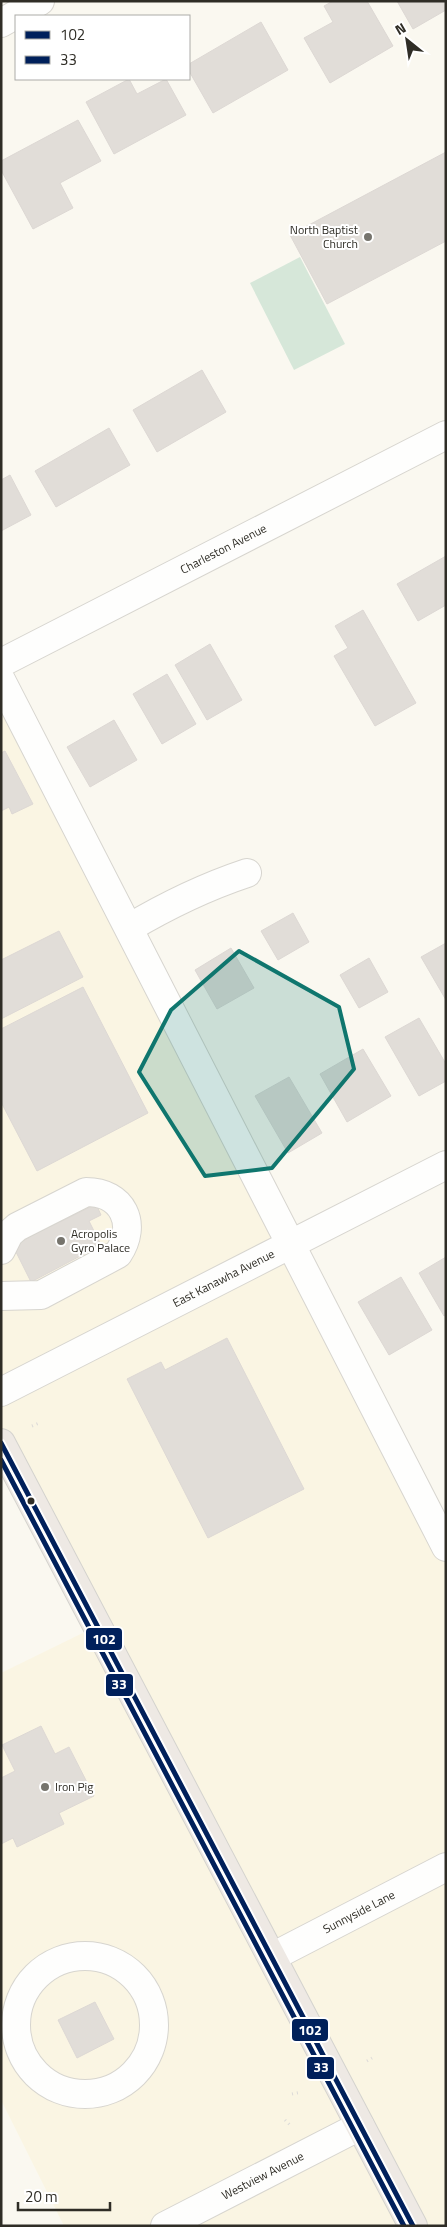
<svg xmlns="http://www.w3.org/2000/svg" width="447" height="2227" font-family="'Titillium Web',sans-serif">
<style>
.built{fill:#faf5e3}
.green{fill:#d6e7d9}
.building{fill:#e1ddd8;stroke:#ddd8d4}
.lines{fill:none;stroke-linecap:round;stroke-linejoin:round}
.minor-casing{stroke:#d7d5cf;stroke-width:30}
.major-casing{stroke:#d4d3ce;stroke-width:30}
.path{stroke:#dbd9d7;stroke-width:3;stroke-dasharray:1 4;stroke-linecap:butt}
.minor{stroke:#fefefd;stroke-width:28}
.major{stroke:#eee9e4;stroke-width:28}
.bus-1-casing{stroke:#fff;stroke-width:9}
.bus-2-casing{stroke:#fff;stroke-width:9}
.bus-1{stroke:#00205b;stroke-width:5}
.bus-2{stroke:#00205b;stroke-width:5}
.marked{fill:#0f766e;fill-opacity:0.2;stroke:#0f766e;stroke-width:4;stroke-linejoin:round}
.poi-dot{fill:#76746d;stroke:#fff;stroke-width:2}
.bus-dot{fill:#2f2d26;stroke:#fff;stroke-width:2}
.labels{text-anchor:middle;stroke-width:4;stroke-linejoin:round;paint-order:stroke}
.poi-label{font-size:12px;fill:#2f2d26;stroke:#fff;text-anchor:start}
.street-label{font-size:12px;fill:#2f2d26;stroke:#fff}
.line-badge{stroke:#fff;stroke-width:2}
.badge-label{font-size:14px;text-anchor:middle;font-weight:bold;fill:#fff}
</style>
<rect width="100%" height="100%" fill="#faf8f0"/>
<path class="built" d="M1,677L446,1520V2226H64L1,2100V1673L97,1626L1,1448Z"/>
<path class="green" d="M300,257L345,344L294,370L250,283Z"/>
<path class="building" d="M333,1H367L393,46L330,83L304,38L333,22L324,6Z
M397,1H446V10L413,29Z
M261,22L288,70L213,113L189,71V64Z
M129,79L137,94L166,79L186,115L114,154L86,102Z
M78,120L101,161L60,183L73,208L33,229L1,170V161Z
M446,152V241L327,304L290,235Z
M202,370L226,412L157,452L133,410Z
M109,428L130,465L56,507L35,471Z
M10,475L31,515L1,531V480Z
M446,556V605L418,621L397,584Z
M363,610L416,703L375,726L334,656L348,648L335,626Z
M210,644L242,700L207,720L175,665Z
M167,674L196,724L162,744L133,694Z
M114,720L137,760L90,787L67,747Z
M5,751L33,804L12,814L9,807L1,811V753Z
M293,913L309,942L278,960L261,931Z
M59,931L83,977L1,1019V960Z
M446,943V1000L421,957Z
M231,948L254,988L217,1009L195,970Z
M369,958L388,992L359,1008L340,975Z
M83,987L148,1113L37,1171L1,1102V1029Z
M419,1018L446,1064V1081L419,1096L385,1037Z
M363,1049L391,1096L347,1122L320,1074Z
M289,1077L322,1133L288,1153L255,1096Z
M96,1204L101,1215L89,1221L101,1245L31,1282L13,1246L30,1237L27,1230L56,1215L60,1222Z
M446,1257V1315L444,1316L419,1273Z
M401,1277L432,1330L389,1355L358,1302Z
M227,1338L304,1489L208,1538L127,1379L161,1362L165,1370Z
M41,1726L55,1754L69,1747L94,1796L59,1813L64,1824L17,1847L13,1838L1,1844V1778L15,1771L2,1745Z
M95,2002L114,2039L77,2058L58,2020Z"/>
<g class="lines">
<defs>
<g id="minor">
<path d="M1,23L40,1"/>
<path id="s1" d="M1,663L446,435"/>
<path d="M1,680L446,1547"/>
<path d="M129,928C166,906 205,887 247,873"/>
<path d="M1,1250L9,1234L17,1227L86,1192C123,1192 138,1224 118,1254L41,1295L1,1296"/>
<path id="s2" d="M1,1392L446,1165"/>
<circle cx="85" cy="2025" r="69"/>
<path id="s3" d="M272,1957L446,1867"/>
<path id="s4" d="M165,2226L360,2126"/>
</g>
<path id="major" d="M1,1443L413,2226"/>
</defs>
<use href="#minor" class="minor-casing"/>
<use href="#major" class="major-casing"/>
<path class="path" d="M32,1426L39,1423
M367,2061L372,2058
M292,2094L301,2092
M285,2120L292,2127"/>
<use href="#minor" class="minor"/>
<use href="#major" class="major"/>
<defs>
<path id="bus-1" d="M1,1443L413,2226"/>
<path id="bus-2" d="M1,1460L404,2226"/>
</defs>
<use href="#bus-1" class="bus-1-casing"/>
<use href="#bus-2" class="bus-2-casing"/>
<use href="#bus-1" class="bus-1"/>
<use href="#bus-2" class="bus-2"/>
</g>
<path class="marked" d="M239,951L339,1007L354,1069L272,1168L205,1176L139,1072L171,1010Z"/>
<g class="poi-dot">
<circle cx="368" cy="237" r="5"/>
<circle cx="61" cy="1241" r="5"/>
<circle cx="45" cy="1787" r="5"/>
</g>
<circle class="bus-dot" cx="31" cy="1501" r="4.5"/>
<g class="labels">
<g class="poi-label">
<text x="358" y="234" text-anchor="end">North Baptist<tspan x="358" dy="14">Church</tspan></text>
<text x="71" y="1238">Acropolis<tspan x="71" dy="14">Gyro Palace</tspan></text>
<text x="55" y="1791">Iron Pig</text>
</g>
<g class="street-label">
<text dy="4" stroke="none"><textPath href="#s1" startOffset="250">Charleston Avenue</textPath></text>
<text dy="4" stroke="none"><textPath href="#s2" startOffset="250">East Kanawha Avenue</textPath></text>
<text dy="4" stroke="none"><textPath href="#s3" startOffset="98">Sunnyside Lane</textPath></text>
<text dy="4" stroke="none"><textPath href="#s4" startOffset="110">Westview Avenue</textPath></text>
</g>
</g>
<g class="line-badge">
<rect x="85" y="1627" width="38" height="24" rx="5" fill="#00205b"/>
<rect x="105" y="1673" width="29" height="24" rx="5" fill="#00205b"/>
<rect x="291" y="2018" width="38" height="24" rx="5" fill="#00205b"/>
<rect x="306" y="2056" width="29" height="24" rx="5" fill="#00205b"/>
</g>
<g class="badge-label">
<text x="104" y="1644">102</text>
<text x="119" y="1689">33</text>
<text x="310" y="2035">102</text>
<text x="321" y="2072">33</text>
</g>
<rect width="447" height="2227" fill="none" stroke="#2f2d26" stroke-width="5"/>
<rect x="15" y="15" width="175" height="65" fill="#ffffff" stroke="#acaba8"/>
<rect x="25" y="31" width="25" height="8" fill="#00205b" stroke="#acaba8"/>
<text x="60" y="40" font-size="15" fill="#2f2d26">102</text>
<rect x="25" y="56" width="25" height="8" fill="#00205b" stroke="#acaba8"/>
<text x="60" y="65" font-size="15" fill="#2f2d26">33</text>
<g transform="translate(407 40) rotate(330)" stroke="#ffffff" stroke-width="4" paint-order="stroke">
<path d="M0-4L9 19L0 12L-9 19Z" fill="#2f2d26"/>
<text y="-8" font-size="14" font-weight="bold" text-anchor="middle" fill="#2f2d26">N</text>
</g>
<path d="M18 2202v8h92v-8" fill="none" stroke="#2f2d26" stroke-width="2.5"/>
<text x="25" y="2202" font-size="15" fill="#2f2d26" stroke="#ffffff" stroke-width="4" paint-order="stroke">20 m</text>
</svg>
